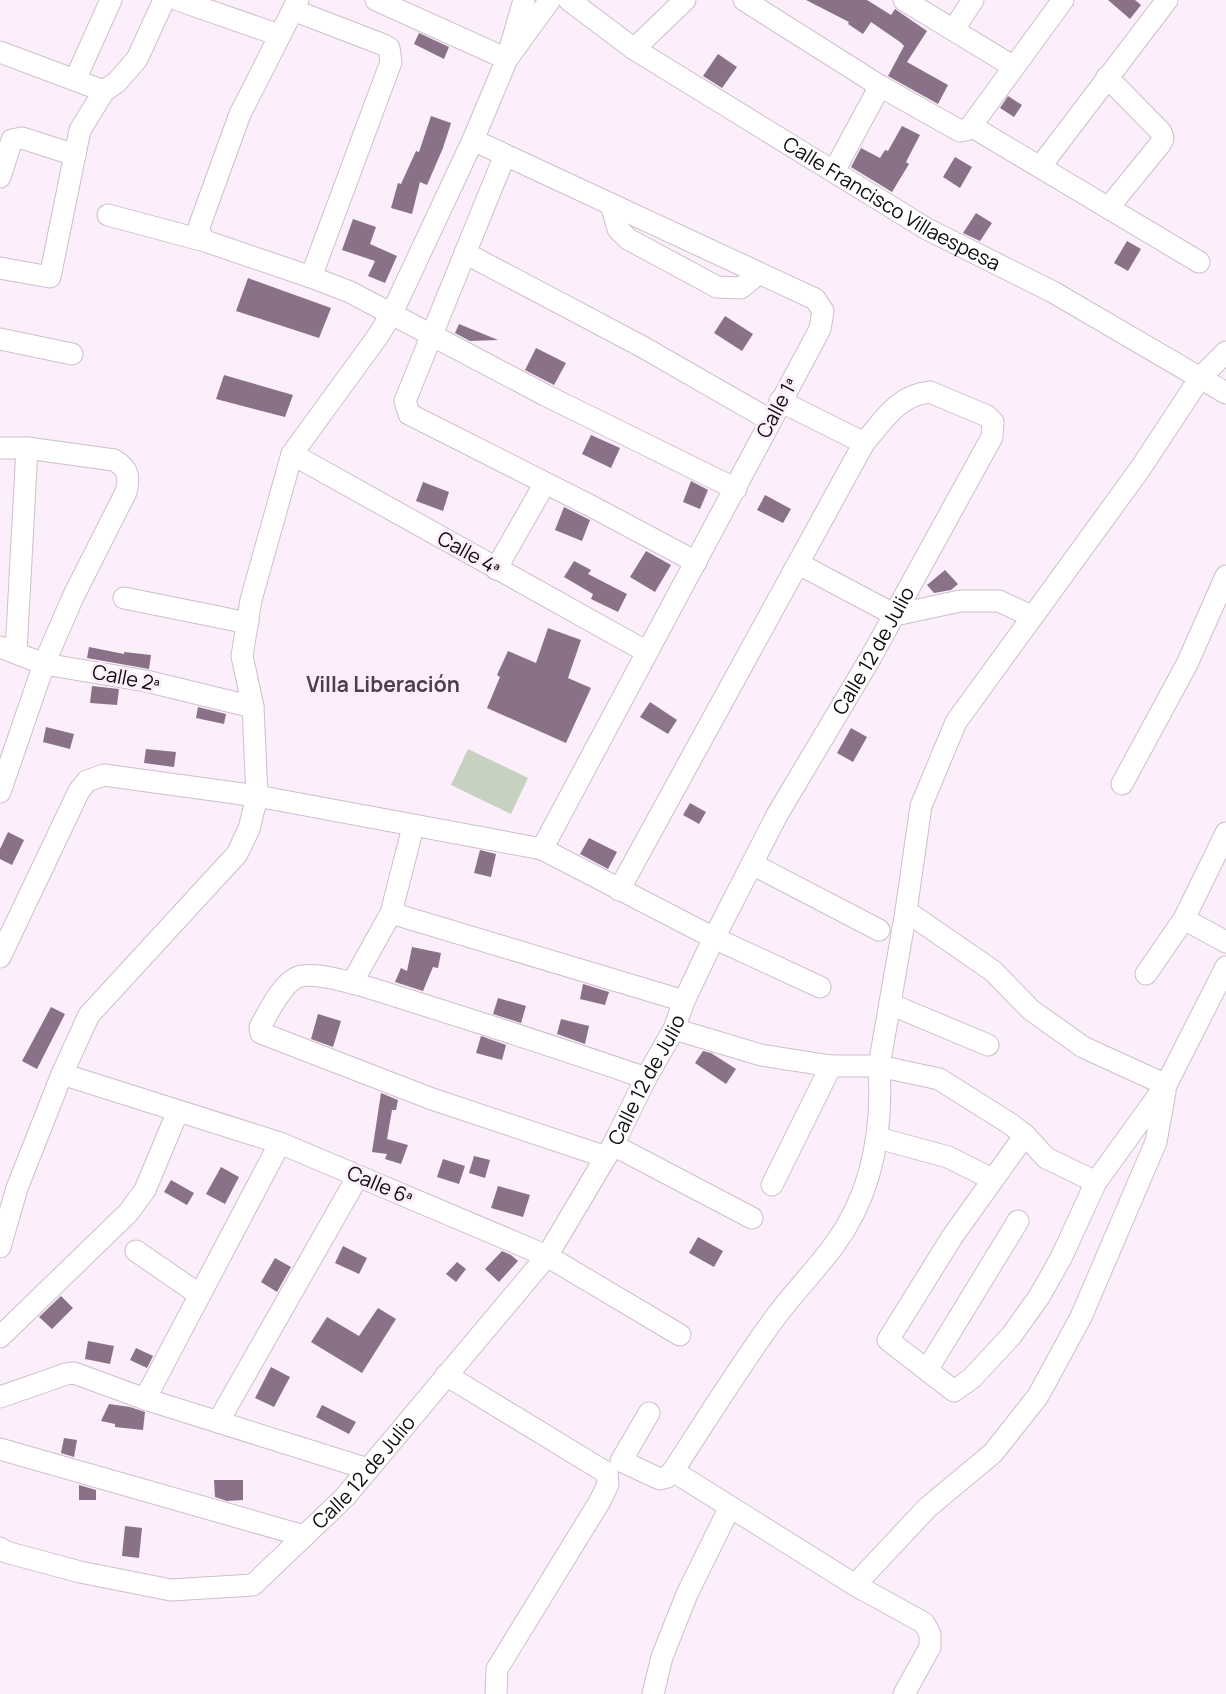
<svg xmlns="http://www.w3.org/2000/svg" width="1226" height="1694" font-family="Manrope,sans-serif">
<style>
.green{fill:#c6d1bf}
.building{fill:#897287}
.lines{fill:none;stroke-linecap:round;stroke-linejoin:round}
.minor-casing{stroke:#ccc0cb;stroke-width:23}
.minor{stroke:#fff;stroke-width:21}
.labels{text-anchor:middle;stroke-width:6;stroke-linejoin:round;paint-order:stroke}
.street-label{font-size:20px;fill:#0f0b0f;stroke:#fceefa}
.neighbourhood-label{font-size:21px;font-weight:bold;fill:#4b404a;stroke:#fceefa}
</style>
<rect width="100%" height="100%" fill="#fceefa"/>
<path class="green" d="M468,749L528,778L511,814L451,785Z"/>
<path class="building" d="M806,0H867L891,15L895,9L927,31L907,62L948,85L938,104L888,76L904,46L900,42L871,22L863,34L848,24L849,22Z
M1108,0H1135L1141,5L1130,19Z
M419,33L449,47L444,59L414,44Z
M718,54L737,67L722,88L703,76Z
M1008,96L1022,105L1014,117L1000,108Z
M431,116L451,123L443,148L427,185L420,182L412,214L391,208L398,183L401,184L416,151L419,152Z
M902,126L920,135L906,162L909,164L892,192L851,167L861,148L880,158L885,150L888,151Z
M955,157L972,167L960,188L943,177Z
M976,213L992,223L980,241L963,233Z
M353,219L376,227L370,244L397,256L385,283L368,276L375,261L342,250Z
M1127,241L1141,249L1128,271L1114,263Z
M248,278L331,308L319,338L236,311Z
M725,316L753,334L742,351L714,333Z
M459,324L498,340L470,341L455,333Z
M536,348L566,363L554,385L525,370Z
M224,375L293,395L285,417L216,399Z
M591,435L620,448L611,468L582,454Z
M691,481L708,490L700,509L683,502Z
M423,482L449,492L443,511L416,501Z
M765,495L791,509L783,523L757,510Z
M564,507L590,520L582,541L555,530Z
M646,551L671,565L655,592L630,577Z
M574,561L591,570L588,574L627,594L618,612L591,599L593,594L564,577Z
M945,570L958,584L951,590L934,593L927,585Z
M548,628L581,640L568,678L591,688L566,743L487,708L500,677L497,675L508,651L536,663Z
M89,647L124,654V652L151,655L149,669L87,658Z
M92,686L119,689L117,705L90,703Z
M650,702L677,720L668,734L640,717Z
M198,707L226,714L224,724L196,718Z
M46,727L74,734L70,749L43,742Z
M851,728L867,737L853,762L837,753Z
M146,749L176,752L174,767L144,763Z
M690,803L706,812L699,824L683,815Z
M8,832L24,840L12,865L0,859V849Z
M589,838L617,852L608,869L580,854Z
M480,850L496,854L491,877L474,873Z
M412,947L441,953L438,968L433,967L423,991L395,982L401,968L407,971Z
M583,984L609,992L605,1005L580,999Z
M498,998L526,1006L521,1023L493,1014Z
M51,1007L65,1014L37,1069L22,1061Z
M318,1014L341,1021L333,1047L311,1039Z
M561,1019L589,1026L585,1044L557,1034Z
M481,1036L506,1045L502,1060L476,1053Z
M703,1051L711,1053L736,1069L726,1084L695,1063Z
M381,1093L398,1100L396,1110H392L387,1139L408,1145L401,1164L385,1159L387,1154L372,1152Z
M474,1156L490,1160L485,1178L469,1173Z
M443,1159L465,1166L459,1184L437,1177Z
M221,1167L239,1177L225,1204L206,1194Z
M171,1180L194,1193L187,1205L164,1192Z
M498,1186L530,1195L523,1217L491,1208Z
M698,1237L723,1251L714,1267L689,1253Z
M343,1246L367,1258L359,1274L335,1263Z
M502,1251L511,1255L518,1261L499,1282L485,1269Z
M275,1258L291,1267L277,1292L261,1282Z
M457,1262L466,1269L456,1282L446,1274Z
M61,1296L73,1308L52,1329L39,1317Z
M378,1308L396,1319L362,1373L311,1342L327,1317L359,1336Z
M88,1341L114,1346L110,1364L85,1359Z
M136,1348L153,1356L147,1368L130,1360Z
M271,1367L290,1377L274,1407L255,1398Z
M109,1404L130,1407L145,1412L143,1430L115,1427V1424L101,1421Z
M322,1405L356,1422L349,1434L316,1417Z
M64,1438L77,1440L74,1457L61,1453Z
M214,1480H243V1500L227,1501L215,1497Z
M79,1485L96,1490V1500H79Z
M125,1526L142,1528L139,1558L122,1556Z"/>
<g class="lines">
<defs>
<g id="minor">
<path d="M178,0L279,35"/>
<path d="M298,0L240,114L199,227L200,234L205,241L311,277L350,292L545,395L736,489"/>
<path d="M376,0L507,59L524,0"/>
<path id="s1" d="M569,0L634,49L927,229L1053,292L1226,393"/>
<path d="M744,0L880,86L960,131L966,130L971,126L1199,262"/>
<path d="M904,0L1014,67"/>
<path d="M293,10L384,45L389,48L391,62L311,277"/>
<path d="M954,29L973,0"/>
<path d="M634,49L685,0"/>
<path d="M0,52L104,91"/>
<path d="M1107,77L1161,132L1163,138L1161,143L1109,207"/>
<path d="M75,80L111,0"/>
<path d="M971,126L1063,0"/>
<path d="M473,140L815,299L823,311L820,329L542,849"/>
<path d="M505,155L405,401L409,414L591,506L696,562"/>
<path d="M1040,167L1167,0"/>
<path d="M834,171L880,86"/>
<path d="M0,177L12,140L22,138L75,155"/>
<path d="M611,204L618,229L628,239L717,287L741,288L759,273"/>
<path d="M108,215L205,241"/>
<path d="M465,253L641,346L770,420"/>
<path d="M0,268L50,277L80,130L104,91L117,82L137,59L164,0"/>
<path d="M0,339L72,354"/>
<path d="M780,401L864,443"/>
<path d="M0,448H27L114,460C128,468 130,477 126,492L73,597L44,664L0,792"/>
<path d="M292,454L647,652"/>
<path d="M799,564L895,615L960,601H999L1031,616"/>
<path d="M496,569L545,483"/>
<path d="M124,598L248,623"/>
<path d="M0,647L44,664L146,681L253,707"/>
<path d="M16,653L27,448"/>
<path d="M1122,784L1187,664L1226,576"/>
<path d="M752,864L879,930"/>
<path d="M906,911L993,971L1031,1010L1083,1047L1166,1085"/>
<path d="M391,913L684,1001"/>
<path d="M1184,919L1226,942"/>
<path d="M0,957L79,791L87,781L104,775L257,796L542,849L714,938L820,987"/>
<path d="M1146,974L1184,919L1226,833"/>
<path d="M352,983L391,913L413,827"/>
<path d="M890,1004L988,1045"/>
<path d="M674,1029L761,1055L831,1066H879L939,1079L1009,1123L1025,1135L1046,1158L1096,1182"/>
<path d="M62,1074L280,1143L547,1256L680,1335"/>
<path d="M1025,1135L952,1237L888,1340L954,1391L972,1378L1011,1336L1039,1297L1061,1258L1096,1182L1166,1085L1226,967"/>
<path d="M878,1138L948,1157L992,1179"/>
<path d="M613,1145L752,1218"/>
<path d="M606,1157L432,1099L261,1033L260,1027C268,1013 282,983 298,977C319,969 385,993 408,1000C488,1025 567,1051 646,1078"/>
<path d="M772,1185L831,1066"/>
<path d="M0,1247L17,1188L62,1074L89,1015L237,854L249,829L257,796L253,707L242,656L251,600L292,454L378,336L392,313L473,140L507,59L550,0"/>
<path d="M136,1251L200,1295"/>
<path d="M0,1337L128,1213L145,1190L178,1111"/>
<path d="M927,1370L1018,1221"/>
<path d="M446,1375L607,1473"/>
<path d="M0,1397L66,1374L74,1373L145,1399L368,1469"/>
<path d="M145,1399L280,1143"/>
<path d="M649,1413L621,1461L660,1479L667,1477L673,1471C707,1419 740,1365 777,1315C795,1291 817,1269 835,1244C873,1192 883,1129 879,1066L906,911L921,806L956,722L1140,469L1200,378L1226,352"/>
<path d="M218,1422L358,1176"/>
<path d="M0,1449L304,1536"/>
<path d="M673,1471L855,1585L924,1623L930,1634V1647L904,1694"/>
<path id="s2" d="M0,1548L6,1552L80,1572L171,1590L253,1585L345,1497L547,1256L613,1145L646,1078L674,1029L684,1001L714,938L777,815L871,657L992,437L993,422L987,416L930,392C898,395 884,420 864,443L619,890"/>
<path d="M855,1585L927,1508L993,1453L1038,1396L1081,1317L1156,1142L1165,1092"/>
<path d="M496,1694L497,1669L600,1501L608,1484L607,1473"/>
<path d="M653,1694L662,1657L687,1594L730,1507"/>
</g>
</defs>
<use href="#minor" class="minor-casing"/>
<use href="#minor" class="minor"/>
</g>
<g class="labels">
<g class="street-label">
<text dy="7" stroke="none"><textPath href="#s1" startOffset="382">Calle Francisco Villaespesa</textPath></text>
<text transform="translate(777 408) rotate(-62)" y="7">Calle 1ª</text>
<text transform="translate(469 553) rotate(29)" y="7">Calle 4ª</text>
<text dy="7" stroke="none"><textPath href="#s2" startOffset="1389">Calle 12 de Julio</textPath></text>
<text transform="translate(126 678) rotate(11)" y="7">Calle 2ª</text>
<text dy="7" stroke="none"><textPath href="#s2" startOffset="903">Calle 12 de Julio</textPath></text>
<text transform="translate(380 1185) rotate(23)" y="7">Calle 6ª</text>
<text dy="7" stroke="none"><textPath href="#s2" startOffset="417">Calle 12 de Julio</textPath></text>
</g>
<g class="neighbourhood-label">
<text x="383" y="692">Villa Liberación</text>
</g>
</g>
</svg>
